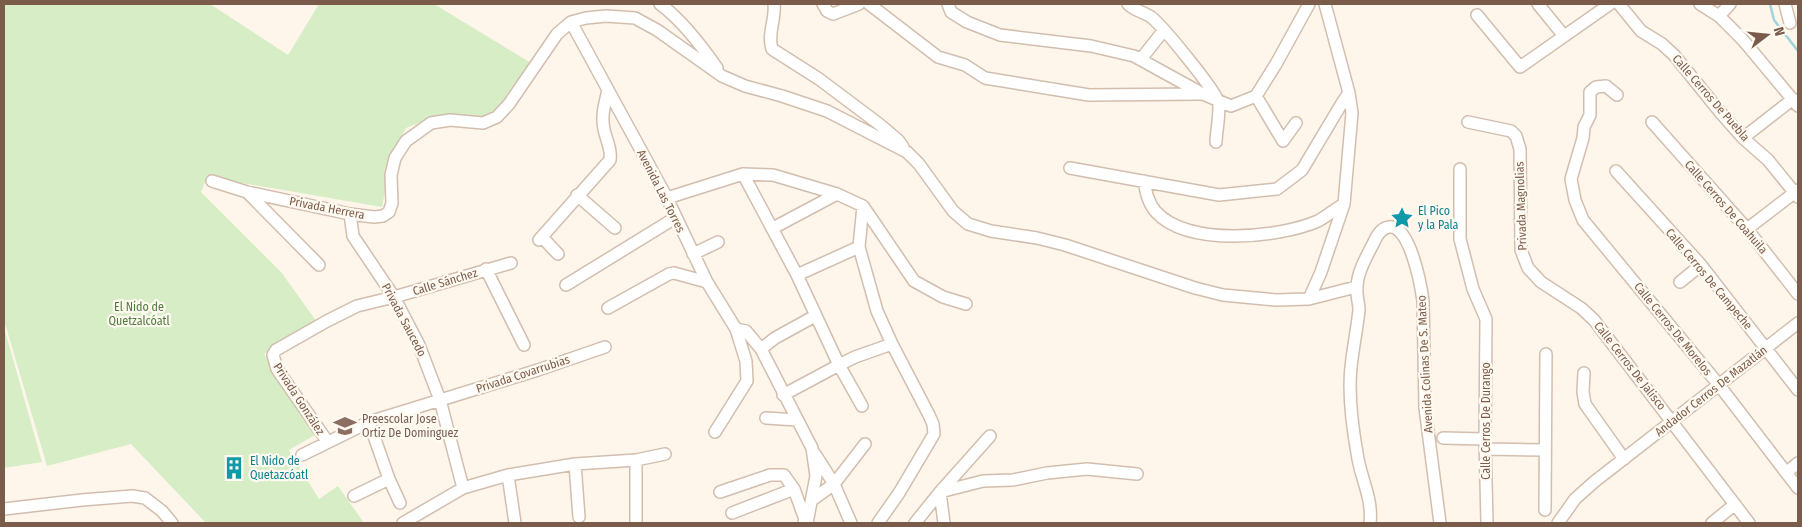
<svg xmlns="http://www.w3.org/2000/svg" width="1802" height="527" font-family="'Fira Sans Condensed',sans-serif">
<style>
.green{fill:#d6edc6}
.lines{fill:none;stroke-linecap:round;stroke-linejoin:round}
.stream{stroke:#a1d3dc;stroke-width:2.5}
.minor-casing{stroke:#d2beae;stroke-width:14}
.minor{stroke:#fff;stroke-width:11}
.labels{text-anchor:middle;stroke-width:4.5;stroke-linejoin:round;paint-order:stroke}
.street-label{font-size:12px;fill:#7b5c4a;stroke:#fffaf1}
.culture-label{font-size:12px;fill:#0d838f;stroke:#fffaf1;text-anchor:start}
.park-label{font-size:12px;fill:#507b3e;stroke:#fffaf1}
.education-label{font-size:12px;fill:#785e54;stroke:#fffaf1;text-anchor:start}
</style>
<rect width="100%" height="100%" fill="#fef6ea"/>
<path class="green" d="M4,4H210L288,55L319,4H434L531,63C520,80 510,101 493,113C481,121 468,113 455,114C438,115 421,122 406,128L393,151L382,207L207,177L201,192L281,272L317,322L264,354L315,435L289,450L319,499L338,486L364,523H206L131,444L47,466L4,320Z
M4,327L42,462L4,468Z"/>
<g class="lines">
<path class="stream" d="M1770,4L1774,20L1798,51"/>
<defs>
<path id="minor" d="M660,4C682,20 701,45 717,68
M774,4C776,19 767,34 772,49L819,79L879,124L898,140L903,147
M823,4L827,11L833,14L859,4
M869,4L938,57L965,65L985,78L1089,95L1201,94
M948,4L951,12L967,22L1000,35L1091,46L1134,56L1203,94L1231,106L1256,96L1276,64L1309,4
M1128,4C1135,11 1144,12 1151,17C1163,26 1213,88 1218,101C1221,109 1216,133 1216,142
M1538,4L1564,36
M1619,4L1641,31L1662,44L1674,55L1720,112L1743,138L1768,160L1798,197
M1700,4L1719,16L1743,40L1798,106
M1785,4L1790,23
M1477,15L1520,67L1610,4
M1719,16L1730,4
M571,22L667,198L707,282L736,329L746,361L747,381L715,432
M1141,59L1164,30
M1617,95L1606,86L1596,87L1590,92V115L1584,127L1583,138L1571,179L1575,200L1583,220L1719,385L1798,488
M1256,96L1283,141L1296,123
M1468,122L1511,131L1516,136L1520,149L1521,250L1528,268L1541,282L1581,308L1594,320L1749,523
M1652,122L1747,229L1798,294
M1743,138L1793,99
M1070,168L1219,195L1277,189L1302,170L1342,103L1349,93
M1460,169V239L1473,289L1486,319L1485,439L1487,523
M1616,171L1701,265L1798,390
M743,174L797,275L839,365L855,357L892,344
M212,181L247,192L350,214L374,217L383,216L389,212L392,203L391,175L395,158L406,141L431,123L450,120L483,123L497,117L509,104L557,34L571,22L586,18L606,16L635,18L657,30L722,76L745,86L782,96L827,111L907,152L919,164L953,211L968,224L991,231L1037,238L1065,245L1195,288L1223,295L1276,300L1309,299L1356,287
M1144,181C1146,192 1148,203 1156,212C1188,247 1279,238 1318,221C1327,216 1335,209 1344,204
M247,192L319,265
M577,195L615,228
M667,198L743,174L773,175L837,194L863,206L914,281L943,297L966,304
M863,206L859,247L877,311L892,344L929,415L933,424L934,434L899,493L878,523
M350,214L353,236L394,297L419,345L440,400L463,488
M773,228L837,194
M1747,229L1798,190
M542,237L558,254
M539,240L610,160C612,149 606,140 604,129C601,116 605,103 608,90
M693,254L718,242
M486,269L524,345
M797,275L859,247
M1680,282L1701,265
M566,285L675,218
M1309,299L1321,272L1344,204L1352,113L1349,93L1325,4
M608,308L669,274L674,273L707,282
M736,329L746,331L761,349L812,448L816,476L807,523
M761,349L775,338L815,316
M1584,373L1583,392L1585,404L1624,459
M783,395L839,365L862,406
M766,418L797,420
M369,422L389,479L400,503
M1443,438L1485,439
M327,441L277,369L273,355L276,350L327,321L357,306L394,297L511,263
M1486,449L1544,450
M815,454L834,484L851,523
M302,455L369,422L538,370L605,347
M636,460V523
M575,464L579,517
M1787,472L1798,463
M508,475L515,523
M720,492L770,475H784L794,489L806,522H804
M354,496L389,479
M812,500L834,484L865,444
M4,509L82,500L132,496L145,498L162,511L172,523
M1545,510L1546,354
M732,513L794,489
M403,523L463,488L508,475L575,464L636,460L665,454
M915,523L940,492L990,436
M944,523L940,492L983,481L1013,480L1047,473L1087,469L1137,474
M1370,523C1373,498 1360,477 1357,453C1352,425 1348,395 1351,367C1353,348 1357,329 1359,310C1359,303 1356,295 1357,288C1357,272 1367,256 1374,242C1377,235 1381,228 1389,227C1410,224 1421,286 1423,301L1425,408L1440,523
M1558,523L1575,499L1594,482L1798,323
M1712,523L1734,505"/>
</defs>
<use href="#minor" class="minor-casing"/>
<use href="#minor" class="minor"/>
</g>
<defs>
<symbol id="sight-bare" viewBox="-9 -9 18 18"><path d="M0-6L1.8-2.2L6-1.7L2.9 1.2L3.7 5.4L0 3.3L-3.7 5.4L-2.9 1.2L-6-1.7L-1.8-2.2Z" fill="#0f9aa8" stroke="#fffaf1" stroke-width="2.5" paint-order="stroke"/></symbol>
<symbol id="school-bare" viewBox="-9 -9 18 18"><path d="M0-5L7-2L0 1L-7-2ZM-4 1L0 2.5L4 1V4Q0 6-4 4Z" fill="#8d6e63" stroke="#fffaf1" stroke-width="2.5" paint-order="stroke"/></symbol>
<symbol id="building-bare" viewBox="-9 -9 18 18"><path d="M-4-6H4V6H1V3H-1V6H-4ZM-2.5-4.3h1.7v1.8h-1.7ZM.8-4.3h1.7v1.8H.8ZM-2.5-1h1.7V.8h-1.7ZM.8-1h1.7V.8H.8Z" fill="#0f9aa8" stroke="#fffaf1" stroke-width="2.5" paint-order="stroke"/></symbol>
</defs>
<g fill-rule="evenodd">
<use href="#sight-bare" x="1386" y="202" width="32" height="32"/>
<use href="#school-bare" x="329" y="410" width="32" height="32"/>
<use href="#building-bare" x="218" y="452" width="32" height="32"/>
</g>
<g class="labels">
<g class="street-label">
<text transform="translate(1711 98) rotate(49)" y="4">Calle Cerros De Puebla</text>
<text transform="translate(661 191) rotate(63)" y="4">Avenida Las Torres</text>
<text transform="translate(1521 206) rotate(-92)" y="4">Privada Magnolias</text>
<text transform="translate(1726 207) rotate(49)" y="4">Calle Cerros De Coahuila</text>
<text transform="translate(327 208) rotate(11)" y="4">Privada Herrera</text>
<text transform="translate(1709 279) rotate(50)" y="4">Calle Cerros De Campeche</text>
<text transform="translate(445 282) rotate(-17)" y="4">Calle Sánchez</text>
<text transform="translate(404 320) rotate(62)" y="4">Privada Saucedo</text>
<text transform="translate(1673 329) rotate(51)" y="4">Calle Cerros De Morelos</text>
<text transform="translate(1425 364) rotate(-93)" y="4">Avenida Colinas De S. Mateo</text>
<text transform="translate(1630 366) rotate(52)" y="4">Calle Cerros De Jalisco</text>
<text transform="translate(523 374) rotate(-18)" y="4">Privada Covarrubias</text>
<text transform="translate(1711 391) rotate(-38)" y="4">Andador Cerros De Mazatlán</text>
<text transform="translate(299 399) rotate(57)" y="4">Privada González</text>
<text transform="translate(1486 421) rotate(-90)" y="4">Calle Cerros De Durango</text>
</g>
<g class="culture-label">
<text x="1418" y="215">El Pico<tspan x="1418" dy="14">y la Pala</tspan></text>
<text x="250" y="465">El Nido de<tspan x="250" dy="14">Quetazcóatl</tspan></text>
</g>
<g class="park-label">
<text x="139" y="311">El Nido de<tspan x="139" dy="14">Quetzalcóatl</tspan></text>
</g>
<g class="education-label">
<text x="362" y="423">Preescolar Jose<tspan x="362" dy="14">Ortiz De Dominguez</tspan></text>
</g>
</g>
<rect width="1802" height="527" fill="none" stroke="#7b5c4a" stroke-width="10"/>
<g transform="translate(1767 35) rotate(74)" stroke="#fffaf1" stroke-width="4" paint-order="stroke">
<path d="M0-4L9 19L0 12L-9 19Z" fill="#7b5c4a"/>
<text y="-8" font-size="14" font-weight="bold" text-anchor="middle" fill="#7b5c4a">N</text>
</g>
</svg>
